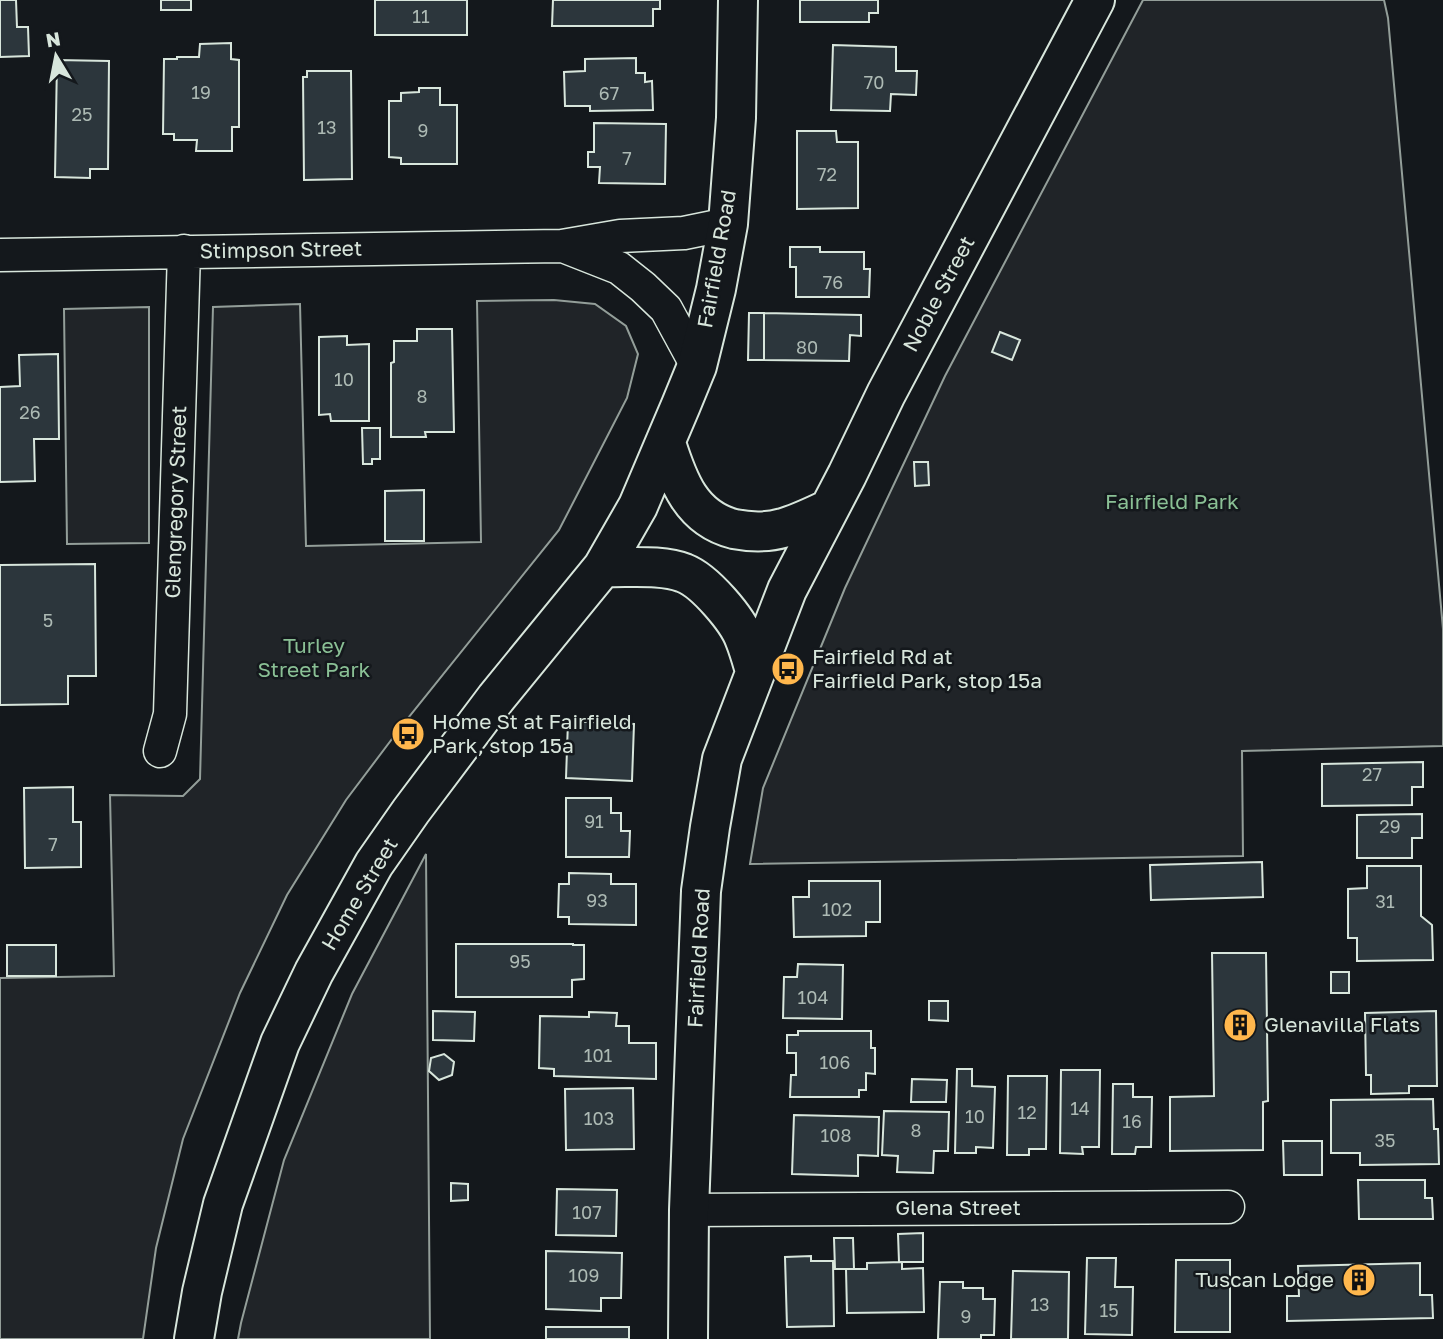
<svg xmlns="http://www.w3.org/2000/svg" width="1443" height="1339" font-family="'Golos Text',sans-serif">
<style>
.green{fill:#202428;stroke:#939e99;stroke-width:2}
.building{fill:#2c363c;stroke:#d8e6dc;stroke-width:2}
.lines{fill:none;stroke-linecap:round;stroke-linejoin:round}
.minor-casing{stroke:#d8e6dc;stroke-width:35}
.secondary-casing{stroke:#d8e6dc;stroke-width:42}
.minor{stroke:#14181c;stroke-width:32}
.secondary{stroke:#14181c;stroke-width:38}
.labels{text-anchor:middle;stroke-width:5;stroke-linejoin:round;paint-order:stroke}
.number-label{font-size:18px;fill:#adbab4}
.street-label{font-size:21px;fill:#d8e6dc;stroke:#14181c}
.park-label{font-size:21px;fill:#8ac095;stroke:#14181c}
.poi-label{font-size:21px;fill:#d8e6dc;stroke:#14181c;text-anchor:start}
</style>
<rect width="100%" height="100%" fill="#14181c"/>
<path class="green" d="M1143,0H1384L1388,18L1443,629V746L1242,751L1243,856L750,864L763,788L845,588L945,376Z
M554,300L595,304L626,326L638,354L627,398L559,530L404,723L346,800L287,895L240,993L183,1139L156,1248L143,1339H0V978L114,976L110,795L183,796L200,779L213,307L300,304L306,546L481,542L477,301Z
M149,307V543L67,544L64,309Z
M426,854L430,1339H238L241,1323L284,1160L352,994Z"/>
<path class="building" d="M0,0H16L17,27H28L29,56L0,57Z
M161,0H191V10H161Z
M375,0H467V35H375Z
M553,0H660V9H653V26H552Z
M800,0H878V13H869V22H800Z
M231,43V59L239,60V127H232V151H196L197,140H174V134H163L164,59H177V57H199L200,44Z
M833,45L896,47V71H917L916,95L891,94L890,111L831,110Z
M636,58V73H645V82L652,81L653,110L590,111V106H565L564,72L585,71V59Z
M57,60L109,61L108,169H90V178L55,177Z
M307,71H351L352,179L304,180L303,77H307Z
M419,88H440V105H457V164H401V158L389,157V101H401V93L419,92Z
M594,123L666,124L665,184L599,183L600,167H588V152H594Z
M797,131H836L837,142H858V208L797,209Z
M790,247H820V252H864V269H870L869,297H796V267H790Z
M749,313H764V360H748Z
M764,313L861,315V336L850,335L849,361L764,360Z
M417,329H452L454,432H425L426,437H391V363L394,362V341H417Z
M1000,332L1020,340L1012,360L992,352Z
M347,336V345L369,344V421H331L330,414L319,415V337Z
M58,354L59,439H34L35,481L0,482V387L20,386L19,355Z
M362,428H380V459H372V464H363Z
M914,462H928L929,485L915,486Z
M424,490V541H385V491Z
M95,564L96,676H68V704L0,705V565Z
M568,721L634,724L632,781L566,778Z
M1423,762V787H1412V805L1322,806V764Z
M73,787V822H81V867L25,868L24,788Z
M566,798H611V813H621V831H630L629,857H566Z
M1422,814V838H1412V858H1357V815Z
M1262,862L1263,897L1151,900L1150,865Z
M1367,866H1421V916L1432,925L1433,960L1357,961V938H1348V889L1367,888Z
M569,873L611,874V884H636V925L569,924V917H558L559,884H569Z
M809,881H880V922H866V936L794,937L793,897H809Z
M456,944H573V945H584V979L572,980V997H456Z
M7,945H56V976H7Z
M1212,953H1266L1268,1101L1263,1102V1150L1170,1151V1097L1214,1096Z
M798,964L843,965L842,1019L783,1018L784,977H797Z
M1331,972H1349V993H1331Z
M929,1001H948V1021L929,1020Z
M433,1011L475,1012L474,1041L433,1040Z
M1436,1011L1437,1086H1409V1093L1371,1094V1075H1366L1365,1013Z
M589,1012L617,1013L616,1026H629V1043H656V1079L554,1076V1069L539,1068L540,1016L589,1017Z
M798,1031H871V1048H875V1074L866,1073V1090H859V1097H790L791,1075H796V1053H787V1035H798Z
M444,1054L454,1062L452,1075L439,1080L429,1071L431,1058Z
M957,1069H972V1086L995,1087L993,1148L976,1147V1153H955Z
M1061,1070H1100L1099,1147H1082L1083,1154L1060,1153Z
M1008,1076H1047L1046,1149H1029V1155H1007Z
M912,1079L947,1080L946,1102H911Z
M1113,1084H1133V1097H1152L1151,1147H1136L1135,1154H1112Z
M633,1088L634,1149L566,1150L565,1089Z
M1433,1099L1434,1129H1438L1439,1164L1360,1165V1153H1331V1100Z
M884,1111L949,1112L948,1151H934L933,1173L897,1172L898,1156L882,1155Z
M794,1115L879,1117L878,1156L858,1155V1176L792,1174Z
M1283,1141H1322V1175H1284Z
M1358,1180H1425V1198H1432L1433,1219H1359Z
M451,1183L468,1184V1200L451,1201Z
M557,1189L617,1190L616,1236L556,1235Z
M923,1233V1262H899L898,1234Z
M834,1238H853L854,1269H835Z
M546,1251L622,1253L621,1298H601V1311L546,1309Z
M811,1256V1261H833L834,1326L787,1327L785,1257Z
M1087,1258H1116L1115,1287H1133L1132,1335L1085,1334Z
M1176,1260H1230V1332H1175Z
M902,1262V1269L923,1268L924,1312L847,1313L846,1269H867V1263Z
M1420,1263V1295H1432L1433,1318L1287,1321V1296H1299L1298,1266Z
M1013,1271L1069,1272L1068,1339H1011Z
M940,1282H963V1288H983V1299H995L994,1335H981V1339H938Z
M546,1327H629V1339H546Z"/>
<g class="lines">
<defs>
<path id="minor" d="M563,246L619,268L643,287L666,309L697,366
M0,255L562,246L620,236L684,233L728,224
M160,751L170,714L184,251
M689,1210L1228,1207"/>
<path id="secondary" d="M666,443C678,481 691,518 734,529C750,532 766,533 783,528C798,524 814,516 829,509
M603,567C627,568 662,564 684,573C705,581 738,620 745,640C749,650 752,661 755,671
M194,1339L202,1292L223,1204L280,1043L314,972L374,864L411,811L496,698L603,567L638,506L681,405L697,366L716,289L728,224L736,118L738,0
M688,1339L689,1210L701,891L710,827L722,759L787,590L847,475L886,394L1095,0"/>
</defs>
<use href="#minor" class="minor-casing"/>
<use href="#secondary" class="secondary-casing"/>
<use href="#minor" class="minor"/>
<use href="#secondary" class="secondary"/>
</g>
<defs>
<symbol id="bus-disc" viewBox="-11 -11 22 22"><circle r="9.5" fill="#ffb74d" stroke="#14181c"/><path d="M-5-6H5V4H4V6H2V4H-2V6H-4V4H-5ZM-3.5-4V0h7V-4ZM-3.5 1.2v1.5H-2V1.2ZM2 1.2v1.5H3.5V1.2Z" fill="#111"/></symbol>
<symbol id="building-disc" viewBox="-11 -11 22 22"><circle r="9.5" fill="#ffb74d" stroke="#14181c"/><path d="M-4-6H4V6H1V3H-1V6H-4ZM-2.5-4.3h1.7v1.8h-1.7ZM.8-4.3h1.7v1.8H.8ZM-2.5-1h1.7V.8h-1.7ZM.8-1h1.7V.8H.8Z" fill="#111"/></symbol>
</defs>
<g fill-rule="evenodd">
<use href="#bus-disc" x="769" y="650" width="38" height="38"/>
<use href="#bus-disc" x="389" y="715" width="38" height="38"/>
<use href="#building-disc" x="1221" y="1006" width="38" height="38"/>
<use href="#building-disc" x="1340" y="1261" width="38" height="38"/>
</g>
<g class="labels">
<g class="number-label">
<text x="421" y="23">11</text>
<text x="874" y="89">70</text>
<text x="201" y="99">19</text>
<text x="609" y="100">67</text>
<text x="82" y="121">25</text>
<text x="327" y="134">13</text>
<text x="423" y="137">9</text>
<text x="627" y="165">7</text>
<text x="827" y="181">72</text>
<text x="833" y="289">76</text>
<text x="807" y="354">80</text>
<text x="344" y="386">10</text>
<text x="422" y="403">8</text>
<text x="30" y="419">26</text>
<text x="48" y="627">5</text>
<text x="1372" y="781">27</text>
<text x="594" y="828">91</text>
<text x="1390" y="833">29</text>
<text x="53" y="851">7</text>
<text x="597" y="907">93</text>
<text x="1385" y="908">31</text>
<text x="837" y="916">102</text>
<text x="520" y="968">95</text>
<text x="813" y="1004">104</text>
<text x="598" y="1062">101</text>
<text x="835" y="1069">106</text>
<text x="1080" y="1115">14</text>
<text x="1027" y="1119">12</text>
<text x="975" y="1123">10</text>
<text x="599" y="1125">103</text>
<text x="1132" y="1128">16</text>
<text x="916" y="1137">8</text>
<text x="836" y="1142">108</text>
<text x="1385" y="1147">35</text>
<text x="587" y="1219">107</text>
<text x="584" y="1282">109</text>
<text x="1040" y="1311">13</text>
<text x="1109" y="1317">15</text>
<text x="966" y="1323">9</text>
</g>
<g class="street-label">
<text transform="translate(281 250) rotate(-1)" y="7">Stimpson Street</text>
<text transform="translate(717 259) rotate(-80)" y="7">Fairfield Road</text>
<text transform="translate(939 294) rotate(-62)" y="7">Noble Street</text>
<text transform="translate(176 502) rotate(-88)" y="7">Glengregory Street</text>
<text transform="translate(360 894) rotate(-59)" y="7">Home Street</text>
<text transform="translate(699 958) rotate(-87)" y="7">Fairfield Road</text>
<text x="958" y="1215">Glena Street</text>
</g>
<g class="park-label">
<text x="1172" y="509">Fairfield Park</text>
<text x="314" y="653">Turley<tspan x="314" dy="24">Street Park</tspan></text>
</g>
<g class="poi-label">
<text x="812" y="664">Fairfield Rd at<tspan x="812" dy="24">Fairfield Park, stop 15a</tspan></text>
<text x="432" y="729">Home St at Fairfield<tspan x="432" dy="24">Park, stop 15a</tspan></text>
<text x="1264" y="1032">Glenavilla Flats</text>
<text x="1334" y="1287" text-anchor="end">Tuscan Lodge</text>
</g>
</g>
<g transform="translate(56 56) rotate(350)" stroke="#14181c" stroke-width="5" paint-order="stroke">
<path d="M0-5L12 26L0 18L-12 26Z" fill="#d8e6dc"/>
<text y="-10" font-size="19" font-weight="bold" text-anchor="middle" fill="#d8e6dc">N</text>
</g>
</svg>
